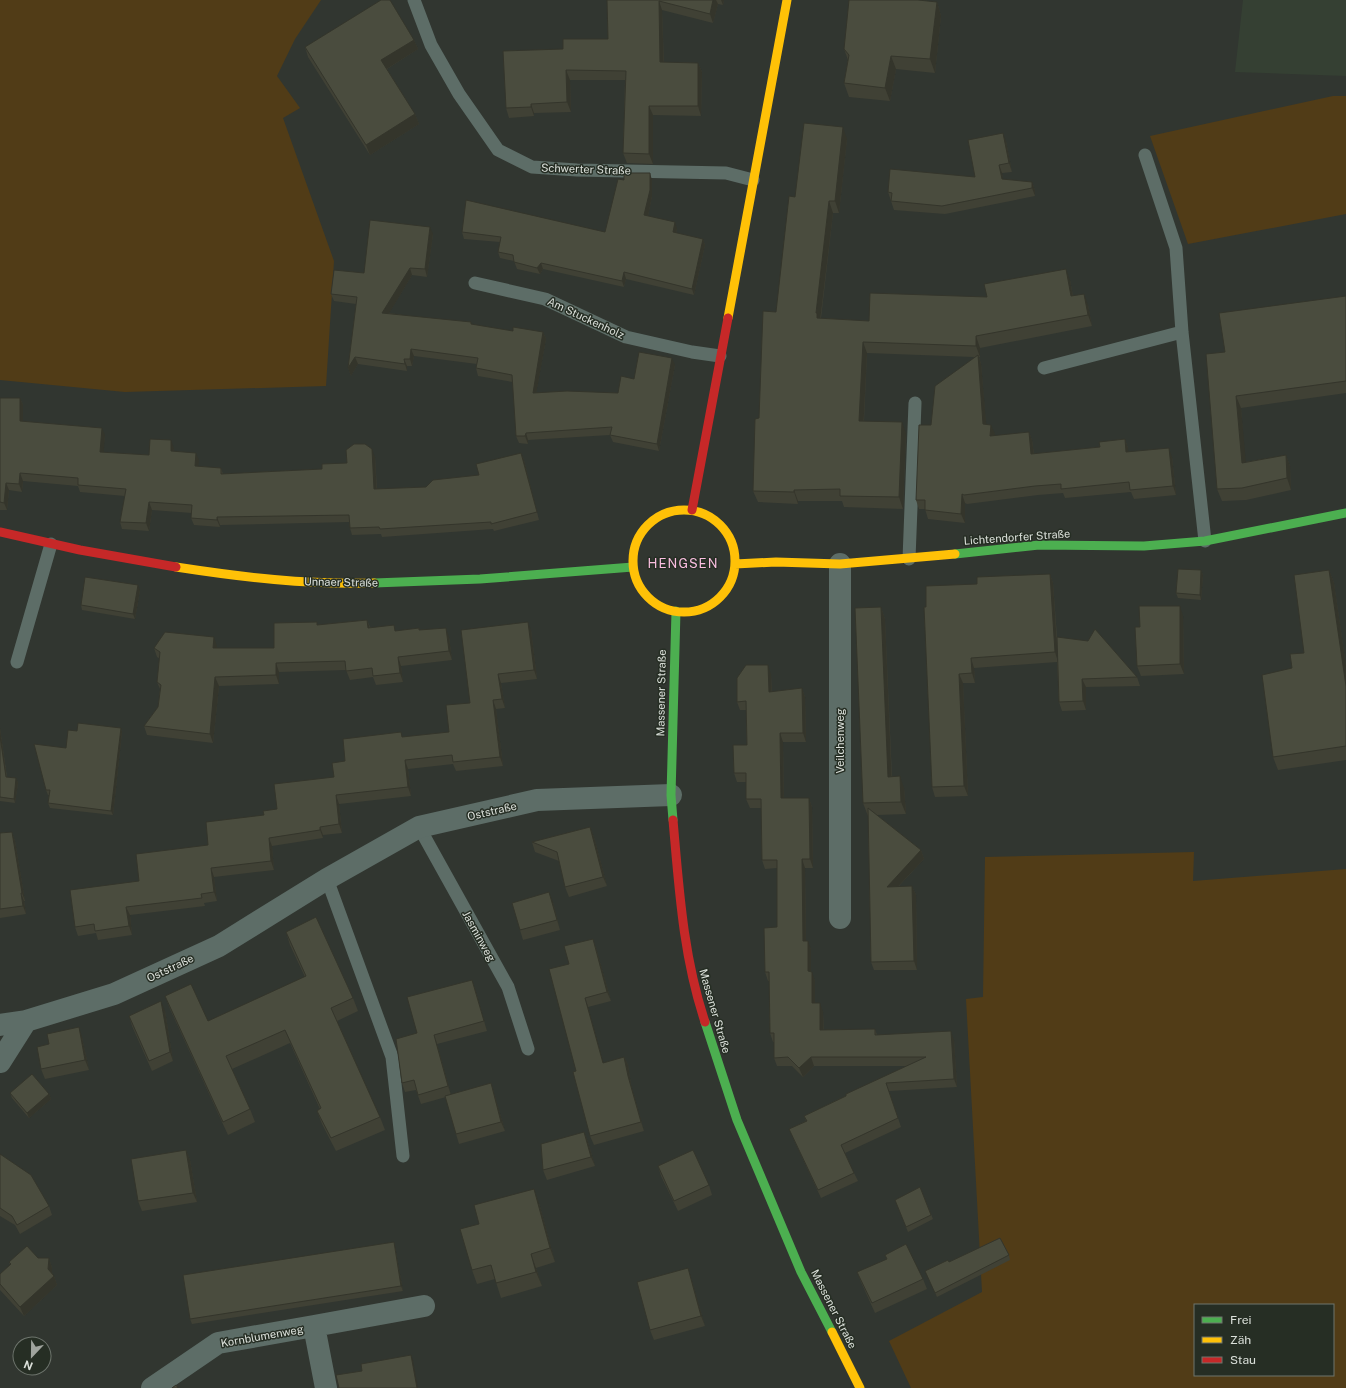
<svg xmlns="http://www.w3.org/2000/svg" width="1346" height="1388" font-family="'Public Sans',sans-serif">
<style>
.built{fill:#354033}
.green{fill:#513c17;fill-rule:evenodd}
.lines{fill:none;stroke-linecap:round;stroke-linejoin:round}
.lane{stroke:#5d6d67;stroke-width:13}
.street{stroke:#5d6d67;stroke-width:22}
.fast{stroke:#4caf50;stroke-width:9}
.slow{stroke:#ffc107;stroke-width:9}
.jam{stroke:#c62828;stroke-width:9}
.wall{fill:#404135}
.shaded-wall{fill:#34352b}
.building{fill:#4a4c3e;stroke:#34352b}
.labels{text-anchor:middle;stroke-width:3;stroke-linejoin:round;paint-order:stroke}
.street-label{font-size:11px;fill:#dbe0da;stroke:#262e24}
.quarter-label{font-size:13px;letter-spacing:1px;fill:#f9bedf;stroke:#262e24}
</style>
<rect width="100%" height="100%" fill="#313630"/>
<path class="built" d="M1243,0H1346V76L1235,72Z"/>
<path class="green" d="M0,0H321L295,39L277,76L300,108L283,118L334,261L326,386L125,392L0,380Z
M1333,96H1346V214L1188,244L1150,136Z
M1194,852L1193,881L1346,869V1388H911L889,1341L982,1292L966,999L983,997L985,857ZM1195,1305H1333V1375H1195Z"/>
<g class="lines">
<path class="lane" d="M414,0L431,45L459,94L498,150L532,167L577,170L726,173L753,180
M1145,155L1176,248L1182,332L1205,541
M475,283L545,299L626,337L692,352L720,356
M1044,368L1182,332
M909,559L915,403
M17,662L51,544
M419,827L508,987L528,1049
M327,879L392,1057L403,1156"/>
<path class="street" d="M840,564V918
M0,1025L26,1021L114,994L219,946L327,879L419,827L537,800L671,795
M0,1062L26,1021
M314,1326L424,1306
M152,1388L218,1343L314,1326L326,1388"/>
<path class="fast" d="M955,554L1039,545L1144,546L1205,541L1346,513
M374,583L480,579L633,567
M673,820L671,795L676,611
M705,1022L737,1120L801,1272L832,1332"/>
<path class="slow" d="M728,318L787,0
M633 561a51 51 0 1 1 102 0a51 51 0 1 1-102 0Z
M735,564L776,562L840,564L955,554
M176,567C241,577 307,585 374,583
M832,1332L860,1388"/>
<path class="jam" d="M692,510L728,318
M0,532L80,550L176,567
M673,820C679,888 683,956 705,1022"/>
</g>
<path class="wall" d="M607,0H724L723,5L718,4L713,23L662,10L664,62L698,63L702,72L701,116L653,115V164L627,163L623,153L625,80H570L571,112L534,113V116L509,118L506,108L563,49L608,39Z
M937,2L941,16L935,73L896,69L890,101L849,97L844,83L848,60L844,49Z
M414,40L418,49L387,69L415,114L419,124L370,155L308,57L305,47Z
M847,139L839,213H833L821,318L869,321L1070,280L1073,296L1088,305L1092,326L980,348V357H979L981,364L986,425L995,434L994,436L1029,432L1032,440L1034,454L1100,447L1125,439L1128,448V452L1172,457L1176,495L1134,499L1131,492L1065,498L1063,493L1038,495L967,504L965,503V523L928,519L925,509H919L916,500L931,425L974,357L867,353L864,421L906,433L903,509L844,507L842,501H798V504L758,502L753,491L759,418L776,312L795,197Z
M1006,141L1012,172L1002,173L1003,180L1032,182L1035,190V196L945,214L894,210L888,192L975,177Z
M624,180H652V196L648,216L677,229L676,233L703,239L705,245L694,295L626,279L624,287L543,269L540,274L517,269L514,261L500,258L498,252L500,242L464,239L462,232H605Z
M433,234L427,277L412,275L389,313L472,325L513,331L543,332L546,339L536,393H618L634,379L675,365L659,451L613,442L610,435L528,440V444L519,443L516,436L513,382L478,376L476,368L477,364L414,356L412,366H407V371L358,364L351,376L348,368L356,304L334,301L331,294Z
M1346,296V393L1241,408L1245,462L1286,455L1290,466L1291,490L1246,500L1222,501L1217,489L1225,352Z
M0,398H20L23,405V421L105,435L103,452L149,455L174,448V451L199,460L198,466L221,468L223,474L322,469L375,457L377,489L426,487L479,475L521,453L524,460L539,520L494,531L493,529L382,537L381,534L352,535L350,528L349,522L220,525V527L194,525L191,518L192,513L152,510L149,531L122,529L120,522L125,496L80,492L78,486L23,481L22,492L9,490L7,510H0Z
M1201,570L1203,575L1201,600L1178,598L1176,593Z
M1329,570L1334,583L1346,666V760L1278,770L1273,757L1292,668L1304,653Z
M1050,574L1053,583L1057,637L1137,677L1140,686L1086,687V710L1062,711L1059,702L1057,662L974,668L975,683H963L968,796L935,797L932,787L926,607L977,584Z
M140,590L135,619L82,610L81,605Z
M881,607L885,619L892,777L904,788L906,814L877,815L921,850L924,859L899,886H912L916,895L917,970H874L871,962L868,816L863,803Z
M1183,616L1184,674L1141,676L1137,666L1140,627Z
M367,620L370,627L396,631L419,628L420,630L449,637L452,660L401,666L403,682L376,685L373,677L350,680L346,670L279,672V684L219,686L213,743L147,735L144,726L158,707L160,689L157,682L160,659L157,657L154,648L217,646V648H274L318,625Z
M531,630L537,679L501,683L505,708L496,709L503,766L456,771L453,764L408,769L411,796L339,804L342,833L323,835V838L272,846L274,870L214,877L217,901L204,903L205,906L130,915L132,935L98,940L96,933L78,936L75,927L139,881L208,845L264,815L277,809L334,777L345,761L403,737L449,732L470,703Z
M771,674L772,692L802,688L805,697L806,742H783L784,798H809L812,807L813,868H805L806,941L811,949V972L815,981V1003L823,1012L824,1030L875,1029L877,1035L954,1040L957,1087L889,1091L901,1127L845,1153L854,1173L858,1181L821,1198L793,1138L789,1129L806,1121L804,1116L907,1066H814L803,1077L792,1066H777L774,1058V1042H773L770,1033L769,981H768L765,972L777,927V868L765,869L762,860L761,808H750L746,799V782H737L734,773L747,745L746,710H740L737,702Z
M0,728L7,777L16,778L18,783L15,803L0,801Z
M121,728L122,732L113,815L50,808L48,803L49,795H48L46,790L66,748L77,731Z
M590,827L594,837L607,886L569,897L565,887L559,861L535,852L532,842Z
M12,832L15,841L25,901H24L26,914L0,918V833Z
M553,902L560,930L523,940L520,930Z
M286,932L353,998L358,1011L337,1021L380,1117L385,1130L336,1151L322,1124L317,1111L320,1109L290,1043L232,1069L250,1109L255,1122L228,1135L170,1009L165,996L208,1021L305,977L290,945Z
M593,939L596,948L611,1001L588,1007L603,1063L624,1057L628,1065L631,1085L644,1131L594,1145L590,1136L569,964Z
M472,980L475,989L487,1031L437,1044L451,1095L491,1083L494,1093L505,1131L459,1144L456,1134L446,1097L421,1104L416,1090L405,1092L402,1083L417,1033Z
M165,1011L173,1061L152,1071L132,1026L129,1016Z
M82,1037L89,1070L45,1079L41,1069L49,1044Z
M10,1093L49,1094L51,1099L29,1118L12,1098Z
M584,1132L588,1142L595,1166L547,1180L543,1170Z
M186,1150L190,1160L197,1202L142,1211L138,1201Z
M0,1154L49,1206L52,1215L20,1234L15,1225L0,1216Z
M658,1166L709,1185L712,1195L678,1211L661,1176Z
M920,1187L933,1219L908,1232L895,1200Z
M539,1203L555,1262L536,1268L542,1286L501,1298L495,1279L477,1284L472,1270Z
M394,1242L395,1247L403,1291L192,1324L190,1319Z
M885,1255L923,1279L927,1289L875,1313L861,1282L857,1272L887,1260Z
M1009,1255L1010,1260L937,1297L925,1271L949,1262Z
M38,1258H49L52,1268V1273L54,1276L57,1285L24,1316L0,1290V1274L10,1265L9,1262Z
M688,1268L691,1278L705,1326L654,1340L650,1330Z"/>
<path class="shaded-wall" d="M713,0H716L718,4L713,23L710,14Z
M721,0H724L723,5Z
M659,1L662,10L664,72L660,62Z
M937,2L941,16L935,73L930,59Z
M414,40L418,49L385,70L381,60Z
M891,56L896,69L890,101L885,88Z
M698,63L702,72L701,116L698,106Z
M566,70L570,80L571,112L567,102Z
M531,104L534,113V116L531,107Z
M649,106L653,115V164L649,154Z
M415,114L419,124L370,155L366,145Z
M843,127L847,139L839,213L835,201Z
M1003,133L1006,141L1012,172L1009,163Z
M999,165L1002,173L1005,188L1002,179Z
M650,173L652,180V196L647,221L644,215Z
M1032,182L1035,190V196L1032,188Z
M829,201L833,213L820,321L817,318L816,313Z
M675,222L677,229L675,238L673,232Z
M430,227L433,234L427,277L425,269Z
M703,239L705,245L694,295L692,289Z
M541,263L543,269L540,274L537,268Z
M410,268L412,275L385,320L382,313Z
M1066,269L1070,280L1075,308L1071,296Z
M624,272L626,279L624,287L622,281Z
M1084,294L1088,305L1092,326L1088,315Z
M543,332L546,339L535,400L533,393Z
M976,336L980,348V357L976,346Z
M863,342L867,353L863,433L859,421Z
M411,349L414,356L412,366L410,359Z
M978,355L981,364L987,433L983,424Z
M355,357L358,364L351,376L348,368Z
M672,358L675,365L659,451L657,444Z
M404,359L407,366V371L405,364Z
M1236,396L1241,408L1247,474L1242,463Z
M20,398L23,405V428L20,421Z
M902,422L906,433L903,509L899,497Z
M991,425L995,434L994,445L990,436Z
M102,428L105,435L103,460L100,452Z
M1029,432L1032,440L1035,463L1031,454Z
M526,433L528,440V444L525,436Z
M1125,439L1128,448L1129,461L1126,452Z
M171,440L174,448L173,459L171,451Z
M1169,448L1172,457L1176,495L1173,486Z
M372,449L375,457L377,497L374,489Z
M196,453L199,460L198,474L195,466Z
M521,453L524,460L539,520L537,512Z
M1286,455L1290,466L1291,490L1287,478Z
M20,473L23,481L22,492L19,484Z
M6,483L9,490L7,510L4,503Z
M794,490L798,501V504L794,492Z
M962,494L965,503V523L961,514Z
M149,502L152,510L149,531L146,523Z
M217,517L220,525V527L217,520Z
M1201,570L1203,575L1201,600L1200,595Z
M1329,570L1334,583L1346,666V686Z
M1050,574L1053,583L1058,662L1055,652Z
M138,585L140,590L135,619L133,614Z
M1180,606L1183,616L1184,674L1180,664Z
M881,607L885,619L892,789L888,777Z
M367,620L370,629L368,628Z
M528,622L531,630L537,679L534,670Z
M446,628L449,637L452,660L449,651Z
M214,637L217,646L216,657L213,648Z
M398,657L401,666L403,682L400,673Z
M971,658L974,668L975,683L972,673Z
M276,663L279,672V684L276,675Z
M768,665L771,674L772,701L769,692Z
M498,674L501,683L505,708L502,699Z
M959,674L963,683L968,796L964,786Z
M215,677L219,686L213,743L210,734Z
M1082,679L1086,687V710L1083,701Z
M802,688L805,697L806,742L803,733Z
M493,700L496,709L503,766L500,757Z
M0,728L7,782L6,777L0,736Z
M121,728L122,732L113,815L111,811Z
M780,733L783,742L784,807L781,798Z
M405,760L408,769L411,796L408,787Z
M900,776L904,788L906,814L901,802Z
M16,778L18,783L15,803L14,799Z
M336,795L339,804L342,833L339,824Z
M809,798L812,807L813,868L810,859Z
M320,827L323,835V838L320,830Z
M590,827L594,837L607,886L603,877Z
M12,832L15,841L25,901L22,893Z
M269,838L272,846L274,870L271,861Z
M921,850L924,859L890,895L887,887Z
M802,859L805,868L806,949L803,941Z
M211,868L214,877L217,901L214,892Z
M912,886L916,895L917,970L914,961Z
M549,892L553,902L560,930L557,920Z
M21,893L24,901L26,914L23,906Z
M126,907L130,915L132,935L129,926Z
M593,939L596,948L611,1001L607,992Z
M808,941L811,949V980L808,971Z
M812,972L815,981V1012L812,1003Z
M472,980L475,989L487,1031L484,1021Z
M585,998L588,1007L606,1072L603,1063Z
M161,1001L165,1011L173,1061L170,1052Z
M820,1003L823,1012L824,1039L820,1030Z
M79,1027L82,1037L89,1070L85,1060Z
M951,1031L954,1040L957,1087L954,1079Z
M434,1035L437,1044L451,1095L448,1086Z
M624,1057L628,1065L631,1085L644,1131L641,1122L628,1076Z
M811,1057L814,1066L803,1077L799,1068Z
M491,1083L494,1093L505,1131L501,1122Z
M49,1094L51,1099L29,1118L27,1113Z
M584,1132L588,1142L595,1166L591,1157Z
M186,1150L190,1160L197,1202L193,1193Z
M534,1189L539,1203L555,1262L550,1248Z
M394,1242L395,1247L403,1291L401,1286Z
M531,1254L536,1268L542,1286L536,1272Z
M49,1258L52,1268V1278L54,1276L57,1285L24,1316L20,1307L48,1269Z
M688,1268L691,1278L705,1326L701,1316Z
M411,1355L413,1360L418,1388H417Z"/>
<path class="building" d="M381,0H390L414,40L381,60L415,114L366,145L305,47Z
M607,0H713L710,14L659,1L660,62L698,63V106H649V154L623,153L626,71L566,70L567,102L531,104V107L506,108L503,51L563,49V39H608Z
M849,0H918L937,2L930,59L891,56L885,88L844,83L849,55L844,49Z
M804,123L843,127L835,201H829L816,313H817V318L869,321L870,293L987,297L984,284L1066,269L1071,296L1084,294L1088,315L976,336V346L863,342L859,421L902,422L899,497L840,496V489L794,490V492L753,491L755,419L759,418L763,311L776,312L789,196L795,197Z
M1003,133L1009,163L999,165L1002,179L1032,182V188L942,206L891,201L892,193L888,192L890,169L975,177L968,140Z
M624,173H650V190L644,215L675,222L673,232L703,239L692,289L624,272L622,281L541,263L537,268L514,262L513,255L498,252L501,237L462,232L466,200L605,232L618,179L624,180Z
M370,220L430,227L425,269L410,268L382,313L471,322V324L513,331V327L543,332L533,393L567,391L618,393L621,376L634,379L639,352L672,358L657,444L610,435L612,427L526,433L525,436H516L512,375L476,368L478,358L411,349L410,359H404L405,364L355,357L348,368L357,297L331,294L334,270L364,273Z
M1346,296V381L1236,396L1242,463L1286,455L1287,478L1242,488L1217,489L1206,354L1225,352L1219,313Z
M978,355L983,424L991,425L990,436L1029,432L1031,454L1100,447L1099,442L1125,439L1126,452L1169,448L1173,486L1130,490L1129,482L1061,489V484L1035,486L964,495L962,494L961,514L925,510V500H916L919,425H931L935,386Z
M0,398H20V421L102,428L100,452L149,455L150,439L171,440V451L196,453L195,466L221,468V474L322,469V464L347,463L346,450L354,444H365L372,449L374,489L426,487L433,480L479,475L476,464L521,453L537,512L491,524V522L380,529L379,527L350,528L349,515L217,517V520L191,518L192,505L149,502L146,523L120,522L126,489L78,485V478L20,473L19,484L6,483L4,503L0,502Z
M1178,569L1201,570L1200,595L1176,593Z
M1329,570L1346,686V746L1273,757L1262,675L1292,668L1290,654L1304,653L1294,575Z
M1050,574L1055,652L971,658L972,673L959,674L964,786L932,787L924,607H926V586L977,584V577Z
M85,577L138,585L133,614L81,605Z
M1139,606H1180V664L1137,666L1135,627H1140Z
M881,607L888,777L900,776L901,802L863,803L855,608Z
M367,620L368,628L394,625L395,631L419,628V630L446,628L449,651L398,657L400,673L373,676L372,668L346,671L345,661L276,663V675L215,677L210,734L144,726L158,707L161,685L157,682L160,652L154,648L165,632L214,637L213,648H274V623L317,622V625Z
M528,622L534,670L498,674L502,699L493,700L500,757L453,762L452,755L405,760L408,787L336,795L339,824L320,827V830L269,838L271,861L211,868L214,892L201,894L202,898L126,907L129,926L95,931L94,924L75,927L70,890L139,881L136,854L208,845L206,822L264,815L263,811L277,809L274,784L334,777L332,763L345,761L343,739L401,732L402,737L449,732L446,705L470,703L461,630Z
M1095,629L1137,677L1082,679L1083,701L1059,702L1057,637L1088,641Z
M746,665H768L769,692L802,688L803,733H780L781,798H809L810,859H802L803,941H808V971L812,972V1003H820V1030L875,1029V1035L951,1031L954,1079L886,1083L898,1118L841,1145L854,1173L818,1190L789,1129L807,1121L804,1116L846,1096V1094L926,1057H811L799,1068L788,1057L774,1058V1033H770L769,972H765L764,928L777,927V860H762L761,799H746V773H734L733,745H747L746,701L737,702V678Z
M78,723L121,728L111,811L48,803L50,790H46L34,744L66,748L68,730L77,731Z
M0,736L6,777L16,778L14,799L0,797Z
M868,808L921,850L887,887L912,886L914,961L871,962Z
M590,827L603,877L565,887L557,852L532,842Z
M12,832L22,893H21L23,906L0,909V833Z
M549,892L557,920L520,930L512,903Z
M316,917L353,998L331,1008L380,1117L331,1138L317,1111L321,1108L285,1030L226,1056L250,1109L223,1122L165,996L191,984L208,1021L306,976L286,932Z
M593,939L607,992L585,998L603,1063L624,1057L628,1076L641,1122L590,1136L573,1072L576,1071L549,969L569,964L564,946Z
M472,980L484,1021L434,1035L448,1086L418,1095L414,1080L402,1083L396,1039L417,1033L407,997Z
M161,1001L170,1052L149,1061L129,1016Z
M79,1027L85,1060L41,1069L37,1047L49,1044L47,1034Z
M32,1074L49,1094L27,1113L10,1093Z
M491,1083L501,1122L456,1134L445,1096Z
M584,1132L591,1157L543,1170L541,1144Z
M186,1150L193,1193L138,1201L131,1159Z
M693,1150L709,1185L674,1201L658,1166Z
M0,1154L31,1175L49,1206L17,1225L12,1216L0,1208Z
M920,1187L931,1215L906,1227L895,1200Z
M534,1189L550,1248L531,1254L536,1272L496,1283L491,1265L472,1270L460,1229L479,1224L474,1205Z
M1000,1238L1009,1255L935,1293L925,1271L948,1260L949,1262Z
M394,1242L401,1286L190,1319L183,1275Z
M906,1244L923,1279L872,1303L857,1272L887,1259L885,1255Z
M27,1246L38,1258H49L48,1269L54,1276L20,1307L0,1284V1274L11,1264L9,1262Z
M688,1268L701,1316L650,1330L637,1282Z
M411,1355L417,1388H339L336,1375L362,1371L361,1364Z
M176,1385L178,1388H172Z"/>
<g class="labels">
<g class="street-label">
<text transform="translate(586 169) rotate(2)" y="4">Schwerter Straße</text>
<text transform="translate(586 318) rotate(25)" y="4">Am Stuckenholz</text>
<text transform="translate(1017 537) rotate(-4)" y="4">Lichtendorfer Straße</text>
<text transform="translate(341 582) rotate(1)" y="4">Unnaer Straße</text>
<text transform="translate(661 693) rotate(-89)" y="4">Massener Straße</text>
<text transform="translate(840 741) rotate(-90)" y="4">Veilchenweg</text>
<text transform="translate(492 811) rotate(-13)" y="4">Oststraße</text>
<text transform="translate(479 936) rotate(61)" y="4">Jasminweg</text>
<text transform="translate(170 968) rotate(-25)" y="4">Oststraße</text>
<text transform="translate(715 1011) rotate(74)" y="4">Massener Straße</text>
<text transform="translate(834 1309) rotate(63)" y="4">Massener Straße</text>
<text transform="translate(262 1336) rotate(-10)" y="4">Kornblumenweg</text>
</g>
<g class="quarter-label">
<text x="683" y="568">HENGSEN</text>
</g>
</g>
<rect x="1194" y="1304" width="140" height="72" fill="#262e24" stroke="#6e756d"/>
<rect x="1202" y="1317" width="20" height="6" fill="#4caf50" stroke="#6e756d"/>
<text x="1230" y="1324" font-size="12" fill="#dbe0da">Frei</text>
<rect x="1202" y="1337" width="20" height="6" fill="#ffc107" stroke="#6e756d"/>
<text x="1230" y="1344" font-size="12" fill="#dbe0da">Zäh</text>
<rect x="1202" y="1357" width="20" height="6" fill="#c62828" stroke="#6e756d"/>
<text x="1230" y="1364" font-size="12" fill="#dbe0da">Stau</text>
<g transform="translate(32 1356) rotate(202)"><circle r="19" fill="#262e24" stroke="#6e756d"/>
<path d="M0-3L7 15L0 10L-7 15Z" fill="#a0a49e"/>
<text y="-6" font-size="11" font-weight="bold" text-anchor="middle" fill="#dbe0da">N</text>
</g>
</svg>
